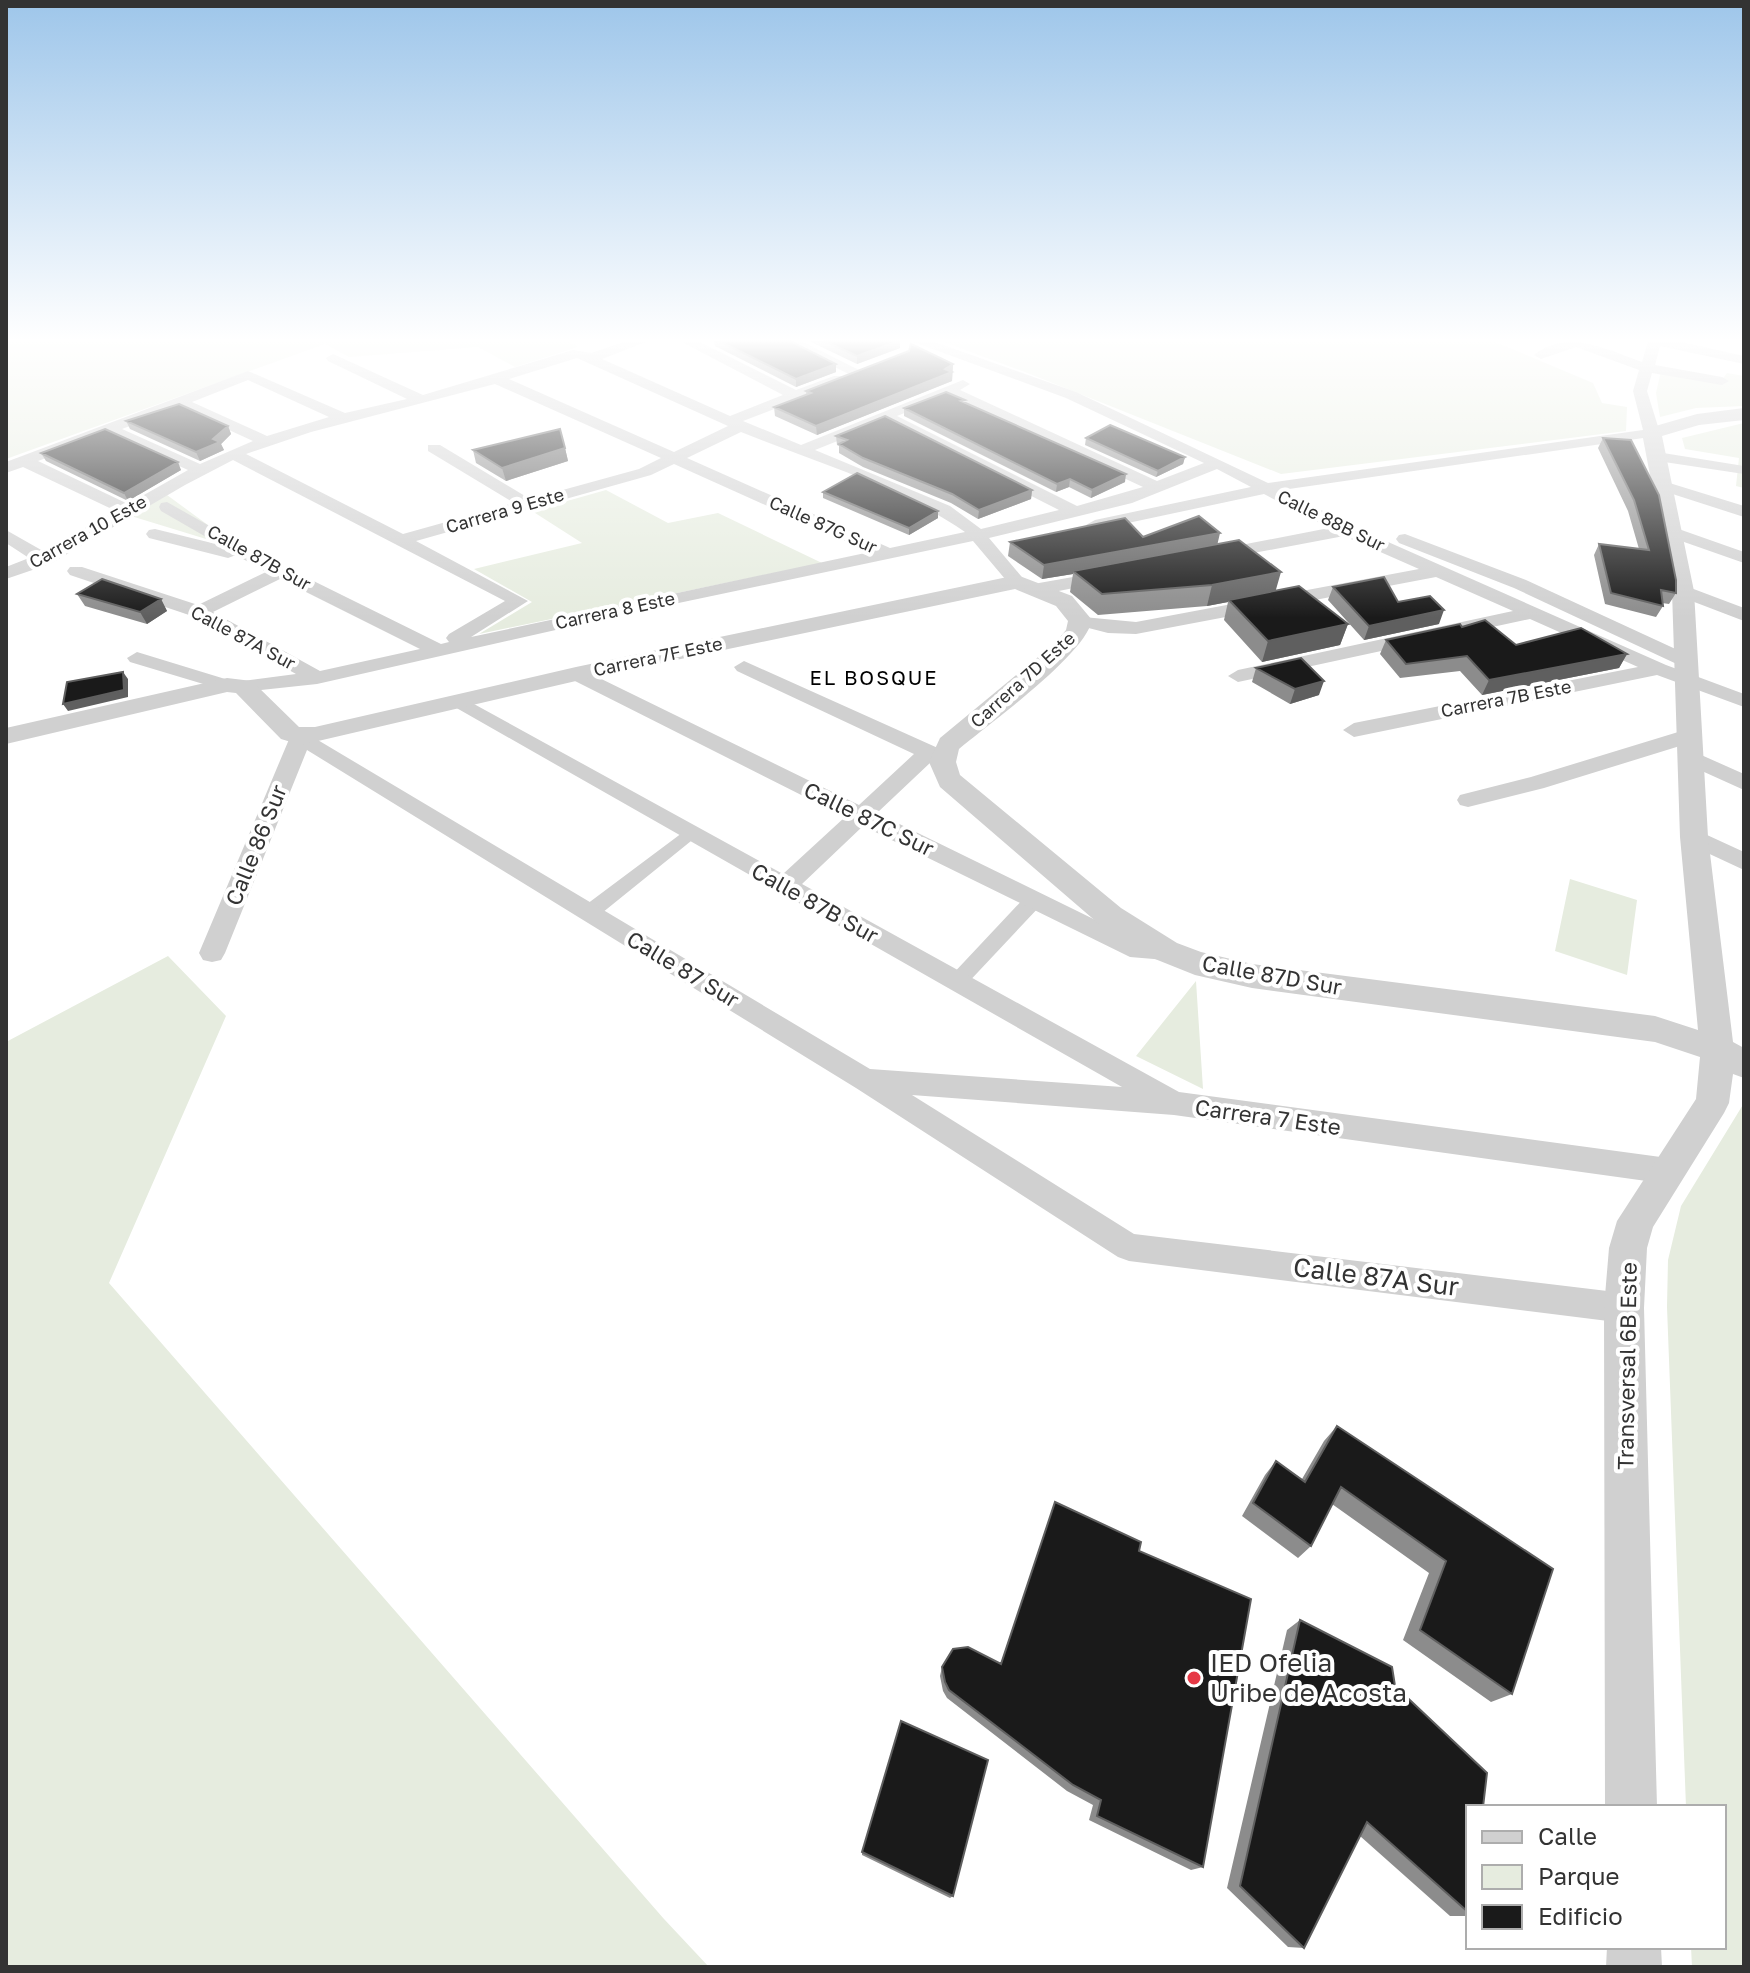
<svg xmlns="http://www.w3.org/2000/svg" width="1750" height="1973" font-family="'Golos Text',sans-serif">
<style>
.green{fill:#e6ecdf}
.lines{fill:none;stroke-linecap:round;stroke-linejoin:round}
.pedestrian{fill:#d0d0d0;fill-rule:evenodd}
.minor{fill:#d0d0d0;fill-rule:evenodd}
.tertiary{fill:#d0d0d0;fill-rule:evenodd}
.wall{fill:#8c8c8c}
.shaded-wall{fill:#5f5f5f}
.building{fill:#1a1a1a;stroke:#5f5f5f;stroke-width:2}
.poi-dot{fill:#e63946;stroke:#fff;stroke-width:3}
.labels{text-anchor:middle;stroke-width:8;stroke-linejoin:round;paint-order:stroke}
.far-street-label{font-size:18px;fill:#333;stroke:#fff}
.far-neighbourhood-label{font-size:20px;letter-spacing:2px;fill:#000;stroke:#fff}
.street-label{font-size:22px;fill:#333;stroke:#fff}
.near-street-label{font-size:26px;fill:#333;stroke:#fff}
.near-poi-label{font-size:26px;fill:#333;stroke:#fff;text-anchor:start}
</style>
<rect width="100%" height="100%" fill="#fff"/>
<path class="green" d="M6,341H569L578,347L515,367L478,347L349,357L325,344L6,459Z
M941,341H1493L1593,383L1602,403L1627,407L1626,431L1281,474L1025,372Z
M1661,371L1721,381L1727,373L1744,376V406L1696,408L1660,417L1656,393Z
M1744,423V488L1736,486L1739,458L1685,449L1682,438Z
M606,490L668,523L718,513L822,563L479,634L532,602L474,569L582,543L532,511Z
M167,495L242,550L131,516Z
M1570,879L1637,900L1627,975L1555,951Z
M168,956L226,1016L109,1283L664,1919L709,1967H6V1042Z
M1196,981L1203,1089L1136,1056Z
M1744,1103V1967H1692L1691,1947H1724V1807H1686L1667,1307L1668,1260L1681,1206Z"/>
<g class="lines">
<path class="pedestrian" d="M690,827L699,833L696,837L597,917H583L581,912L583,907Z
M1034,893L1043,900L1041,905L963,988H949L946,983L949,978L1027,895Z"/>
<path class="minor" d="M627,341H648L602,359L730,416L783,395L680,341H698L796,390L834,376H844V382L743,421L801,445L963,380L970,384L960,390L1157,481L1204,463L1066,398L911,341H932L1076,392L1268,483L1643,430L1633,391L1639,370L1576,347L1541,359L1534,355C1567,328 1606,349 1642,362L1648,341H1677L1744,356V364L1660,346L1655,365L1722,377L1729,381L1722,385L1652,373L1647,391L1660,433L1657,436L1282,490L1352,526L1666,665L1744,694V707L1657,675L1354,737L1343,730L1354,723L1638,667L1530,619L1238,682L1228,676L1238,670L1513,611L1436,577L1136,634L1108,633L1073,624L1070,620L1073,616L1136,622L1419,569L1344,536L1216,560L1210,559L1207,555L1210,551L1329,528L1264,494L1095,530L1086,525L1095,520L1251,487L1217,469L1132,503L989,538L1026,582L1017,587L1011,586L973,541L631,613L317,684L243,692L235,689H220L130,662L127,658L137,652L235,682L296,674L192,616L70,575L67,571L70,567H82L198,605L266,572L236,555L228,558L149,538L146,534L149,530L155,529L220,545L161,511L159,507L161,503L167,502L261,555L441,644L449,642L446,638L449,634L505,601L233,460L185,485L50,564L6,579V567L29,558L6,543V530L43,551L116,511L23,467L6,473V462L248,371L345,413L407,399L328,361L326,358L333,354L423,395L573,350L591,353ZM577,358L728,426L674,452L509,379ZM248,380L329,417L267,436L192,402ZM495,384L661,458L639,469L530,499L440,445H428V451L514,503L403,534L246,454L311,432ZM947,396L1143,487L1077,506L897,416ZM179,407L253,441L200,464L122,429ZM885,422L1059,510L981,529L950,506L815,450ZM741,432C816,462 898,486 965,532L890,548L687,458ZM109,434L188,470L128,504L38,461ZM674,464L870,552L471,637L528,601L416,541L651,475ZM280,579L420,649L320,671L213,612Z
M782,341H801L863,372L861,375H851Z
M1657,452L1744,466V474L1651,460V454Z
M1663,481L1744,506V517L1657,489L1655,486Z
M1673,527L1744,552V563L1667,536L1664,532Z
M1405,534L1526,580L1695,658L1698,662L1688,668L1681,666L1514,588L1399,543L1396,539L1399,535Z
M1107,571L1113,572L1116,576L1113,580L1039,595L1030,589L1039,583Z
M1683,585L1744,608V621L1676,595L1674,591L1676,587Z
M744,661L949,753L952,758L949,763L941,765L931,762L877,813L1120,932L1141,941L1175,944L1179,951L1175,958L1166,960L1130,957L863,826L802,884L1179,1092L1668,1158L1678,1162L1683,1171L1678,1180L1668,1184L1174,1115L912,1095L1134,1234L1624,1293L1635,1297L1640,1308L1635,1319L1624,1323L1129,1261L1118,1257L856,1088L307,750L225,953L221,960L212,962L203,960L199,953L290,737L301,730L870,1069L1122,1087L446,702L456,696L463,698L783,874L845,817L569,678L566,674L576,668L583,670L859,805L914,754L737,671L734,667Z
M1688,729L1696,731L1699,736L1696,741L1544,788L1468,807L1460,805L1457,800L1460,795L1531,777Z
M1690,750L1744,774V790L1682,762L1679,757L1682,752Z
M1694,829L1744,852V870L1686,843L1682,837L1686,831Z"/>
<path class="tertiary" d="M1744,408V420L1699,425L1662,436L1694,591L1708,837L1733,1042L1744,1048V1078L1733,1074L1729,1103L1724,1113L1653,1227L1647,1248L1644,1308L1657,1807H1605L1604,1308L1609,1248L1617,1221L1696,1099L1700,1057L1655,1042L1252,988L1195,975L1155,959L1099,924L940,787L929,762L940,738L1055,643L1066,630L1068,621L1056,606L1015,589L576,681L301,745L281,739L236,693L227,692L6,744V728L227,678L252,681L299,727H315L576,667L1017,575L1072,596L1092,620C1086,654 989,724 959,749L956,762L960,775L1121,908L1177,943L1201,952L1252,964L1655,1016L1698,1030L1680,837L1672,591L1642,433L1645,429L1697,414Z
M1607,1947H1661L1662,1967H1606Z"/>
</g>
<path class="wall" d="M714,341H790L836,372L796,387L715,346Z
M809,341H900V348L857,364Z
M953,364L952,381L817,435L775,416L774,407L806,395V391Z
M964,403L1125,482L1091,498L1069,487L1056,492L904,416V408Z
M126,421L228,426L231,434L221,444L224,450L200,461L130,429Z
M836,436L1032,490L1031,499L978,519L951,503L863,467L839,453V446L837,445Z
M1086,438L1185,457L1183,464L1156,477L1085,445Z
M1603,438L1631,440L1676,593L1669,604L1662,603L1663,606L1656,617L1605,604L1594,555L1599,544L1639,549L1628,511L1598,448Z
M565,448L568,461L506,481L476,463L473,450Z
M41,453L181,470L128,501L46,461Z
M823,492L938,511V518L909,535L823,498Z
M1143,537L1217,544L1276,591L1348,624L1340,645L1262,662L1224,620L1228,602L1207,606L1098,615L1070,592L1073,574L1042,579L1008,556L1010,542Z
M1333,587L1398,602L1439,624L1364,640L1328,600Z
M77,594L161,599L167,611L147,624L85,606Z
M1462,627L1516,645L1627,654L1619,668L1482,695L1460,671L1400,678L1380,654L1386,640Z
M1256,668L1319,695L1290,704L1252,682Z
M1337,1426L1553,1569L1512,1694L1491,1702L1403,1640L1429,1573L1332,1504L1311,1546L1298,1558L1242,1516L1265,1475L1276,1461L1302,1479L1324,1441Z
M1055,1502L1139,1551L1203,1867L1191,1870L1089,1820L1093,1805L1067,1791L947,1698L943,1691L940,1676L942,1667L1001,1663Z
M1300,1620L1395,1686L1468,1807V1916H1450L1360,1836L1304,1948L1288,1947L1227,1888L1287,1630Z
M862,1852L953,1896L950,1898L862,1855Z"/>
<path class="shaded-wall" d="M900,341V348L857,364V356Z
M836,364V372L796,387V379Z
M953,364L952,381L817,435L816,426L945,369Z
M228,426L231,434L221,444L224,450L200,461L196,452Z
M565,448L568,461L506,481L502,468Z
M1185,457L1183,464L1156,477L1158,471Z
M178,462L181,470L128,501L124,493Z
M1126,474L1125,482L1091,498L1092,490Z
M1070,479L1069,487L1056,492L1057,484Z
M1032,490L1031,499L978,519L979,510Z
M938,511V518L909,535V528Z
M1220,533L1217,546L1073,571V574L1042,579L1044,565Z
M1281,572L1275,593L1229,600L1228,602L1207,606L1212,585Z
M161,599L167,611L147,624L140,612Z
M1444,610L1439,624L1364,640L1369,626Z
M1348,624L1340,645L1262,662L1268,641Z
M1627,654L1619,668L1482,695L1489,680Z
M123,672L128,679V697L68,711L63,704Z
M1324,681L1319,695L1290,704L1295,689Z"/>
<path class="building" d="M719,341H790L836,364L796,379Z
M824,341H899L857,356Z
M911,344L953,364L945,369L952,372L816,426L774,407L811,393L806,391L909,351Z
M946,392L965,400L961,401L1126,474L1092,490L1070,479L1057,484L904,408Z
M179,404L228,426L213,439L220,442L196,452L126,421Z
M885,416L1032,490L979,510L952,494L863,458L839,444L847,440L836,436Z
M1110,425L1185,457L1158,471L1086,438Z
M105,429L178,462L124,493L41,453Z
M560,429L565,448L502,468L473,450Z
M1603,438L1631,440L1659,495L1676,580V593L1661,590L1663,606L1611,593L1599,544L1649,550L1634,500Z
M857,473L938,511L909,528L823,492Z
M1199,516L1220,533L1044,565L1010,542L1125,518L1143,537Z
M1239,540L1281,572L1212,585L1102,594L1073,571Z
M1384,577L1398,602L1430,596L1444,610L1369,626L1333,587Z
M102,579L161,599L140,612L77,594Z
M1299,586L1348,624L1268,641L1229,600Z
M1485,620L1516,645L1581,628L1627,654L1489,680L1467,656L1406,664L1386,640L1460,624L1462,627Z
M1301,658L1324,681L1295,689L1256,668Z
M123,672L124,690L63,704L67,682Z
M1337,1426L1553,1569L1512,1694L1420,1630L1446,1561L1341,1487L1311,1546L1253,1503L1276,1461L1305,1482Z
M1055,1502L1141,1542L1139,1551L1251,1599L1203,1867L1097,1816L1101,1800L1073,1785L949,1690L945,1682L942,1667L953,1649L968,1647L1001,1664Z
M1300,1620L1392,1667L1395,1686L1487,1773L1483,1807H1468V1912L1367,1822L1304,1948L1240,1886Z
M901,1721L988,1760L953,1896L862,1852Z"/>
<linearGradient id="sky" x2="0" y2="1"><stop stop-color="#9ec6ea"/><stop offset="0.55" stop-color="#fff"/><stop offset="1" stop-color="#fff" stop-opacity="0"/></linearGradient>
<rect width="1750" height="618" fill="url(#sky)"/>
<circle class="poi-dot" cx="1194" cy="1678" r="8"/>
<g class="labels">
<g class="far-street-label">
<text transform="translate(505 511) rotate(-16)" y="6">Carrera 9 Este</text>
<text transform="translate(1331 521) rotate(26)" y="6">Calle 88B Sur</text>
<text transform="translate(823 525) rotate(24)" y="6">Calle 87G Sur</text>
<text transform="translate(88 532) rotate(-29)" y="6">Carrera 10 Este</text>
<text transform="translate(259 558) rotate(29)" y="6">Calle 87B Sur</text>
<text transform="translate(615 611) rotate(-12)" y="6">Carrera 8 Este</text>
<text transform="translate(243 638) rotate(28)" y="6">Calle 87A Sur</text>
<text transform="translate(658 657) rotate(-12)" y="6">Carrera 7F Este</text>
<text transform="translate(1023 680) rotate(-42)" y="6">Carrera 7D Este</text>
<text transform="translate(1506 699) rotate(-11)" y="6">Carrera 7B Este</text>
</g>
<g class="far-neighbourhood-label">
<text x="874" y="685">EL BOSQUE</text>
</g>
<g class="street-label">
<text transform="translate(869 819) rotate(26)" y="8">Calle 87C Sur</text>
<text transform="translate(256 845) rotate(-68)" y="8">Calle 86 Sur</text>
<text transform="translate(815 903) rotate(29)" y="8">Calle 87B Sur</text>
<text transform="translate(683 969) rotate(31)" y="8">Calle 87 Sur</text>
<text transform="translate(1272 975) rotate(10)" y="8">Calle 87D Sur</text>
<text transform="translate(1268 1117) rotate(8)" y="8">Carrera 7 Este</text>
<text transform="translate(1627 1366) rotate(-89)" y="8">Transversal 6B Este</text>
</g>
<g class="near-street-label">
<text transform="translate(1376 1277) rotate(7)" y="9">Calle 87A Sur</text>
</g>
<g class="near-poi-label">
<text x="1210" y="1672">IED Ofelia<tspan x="1210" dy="30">Uribe de Acosta</tspan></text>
</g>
</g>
<rect width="1750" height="1973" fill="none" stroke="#333333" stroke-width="16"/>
<rect x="1466" y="1805" width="260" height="144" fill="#ffffff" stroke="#adadad" stroke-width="2"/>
<rect x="1482" y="1831" width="40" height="12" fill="#d0d0d0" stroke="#adadad" stroke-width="2"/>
<text x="1538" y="1845" font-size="24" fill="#333333">Calle</text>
<rect x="1482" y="1865" width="40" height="24" fill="#e6ecdf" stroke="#adadad" stroke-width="2"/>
<text x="1538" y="1885" font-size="24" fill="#333333">Parque</text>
<rect x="1482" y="1905" width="40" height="24" fill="#1a1a1a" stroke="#adadad" stroke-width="2"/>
<text x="1538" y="1925" font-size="24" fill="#333333">Edificio</text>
</svg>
